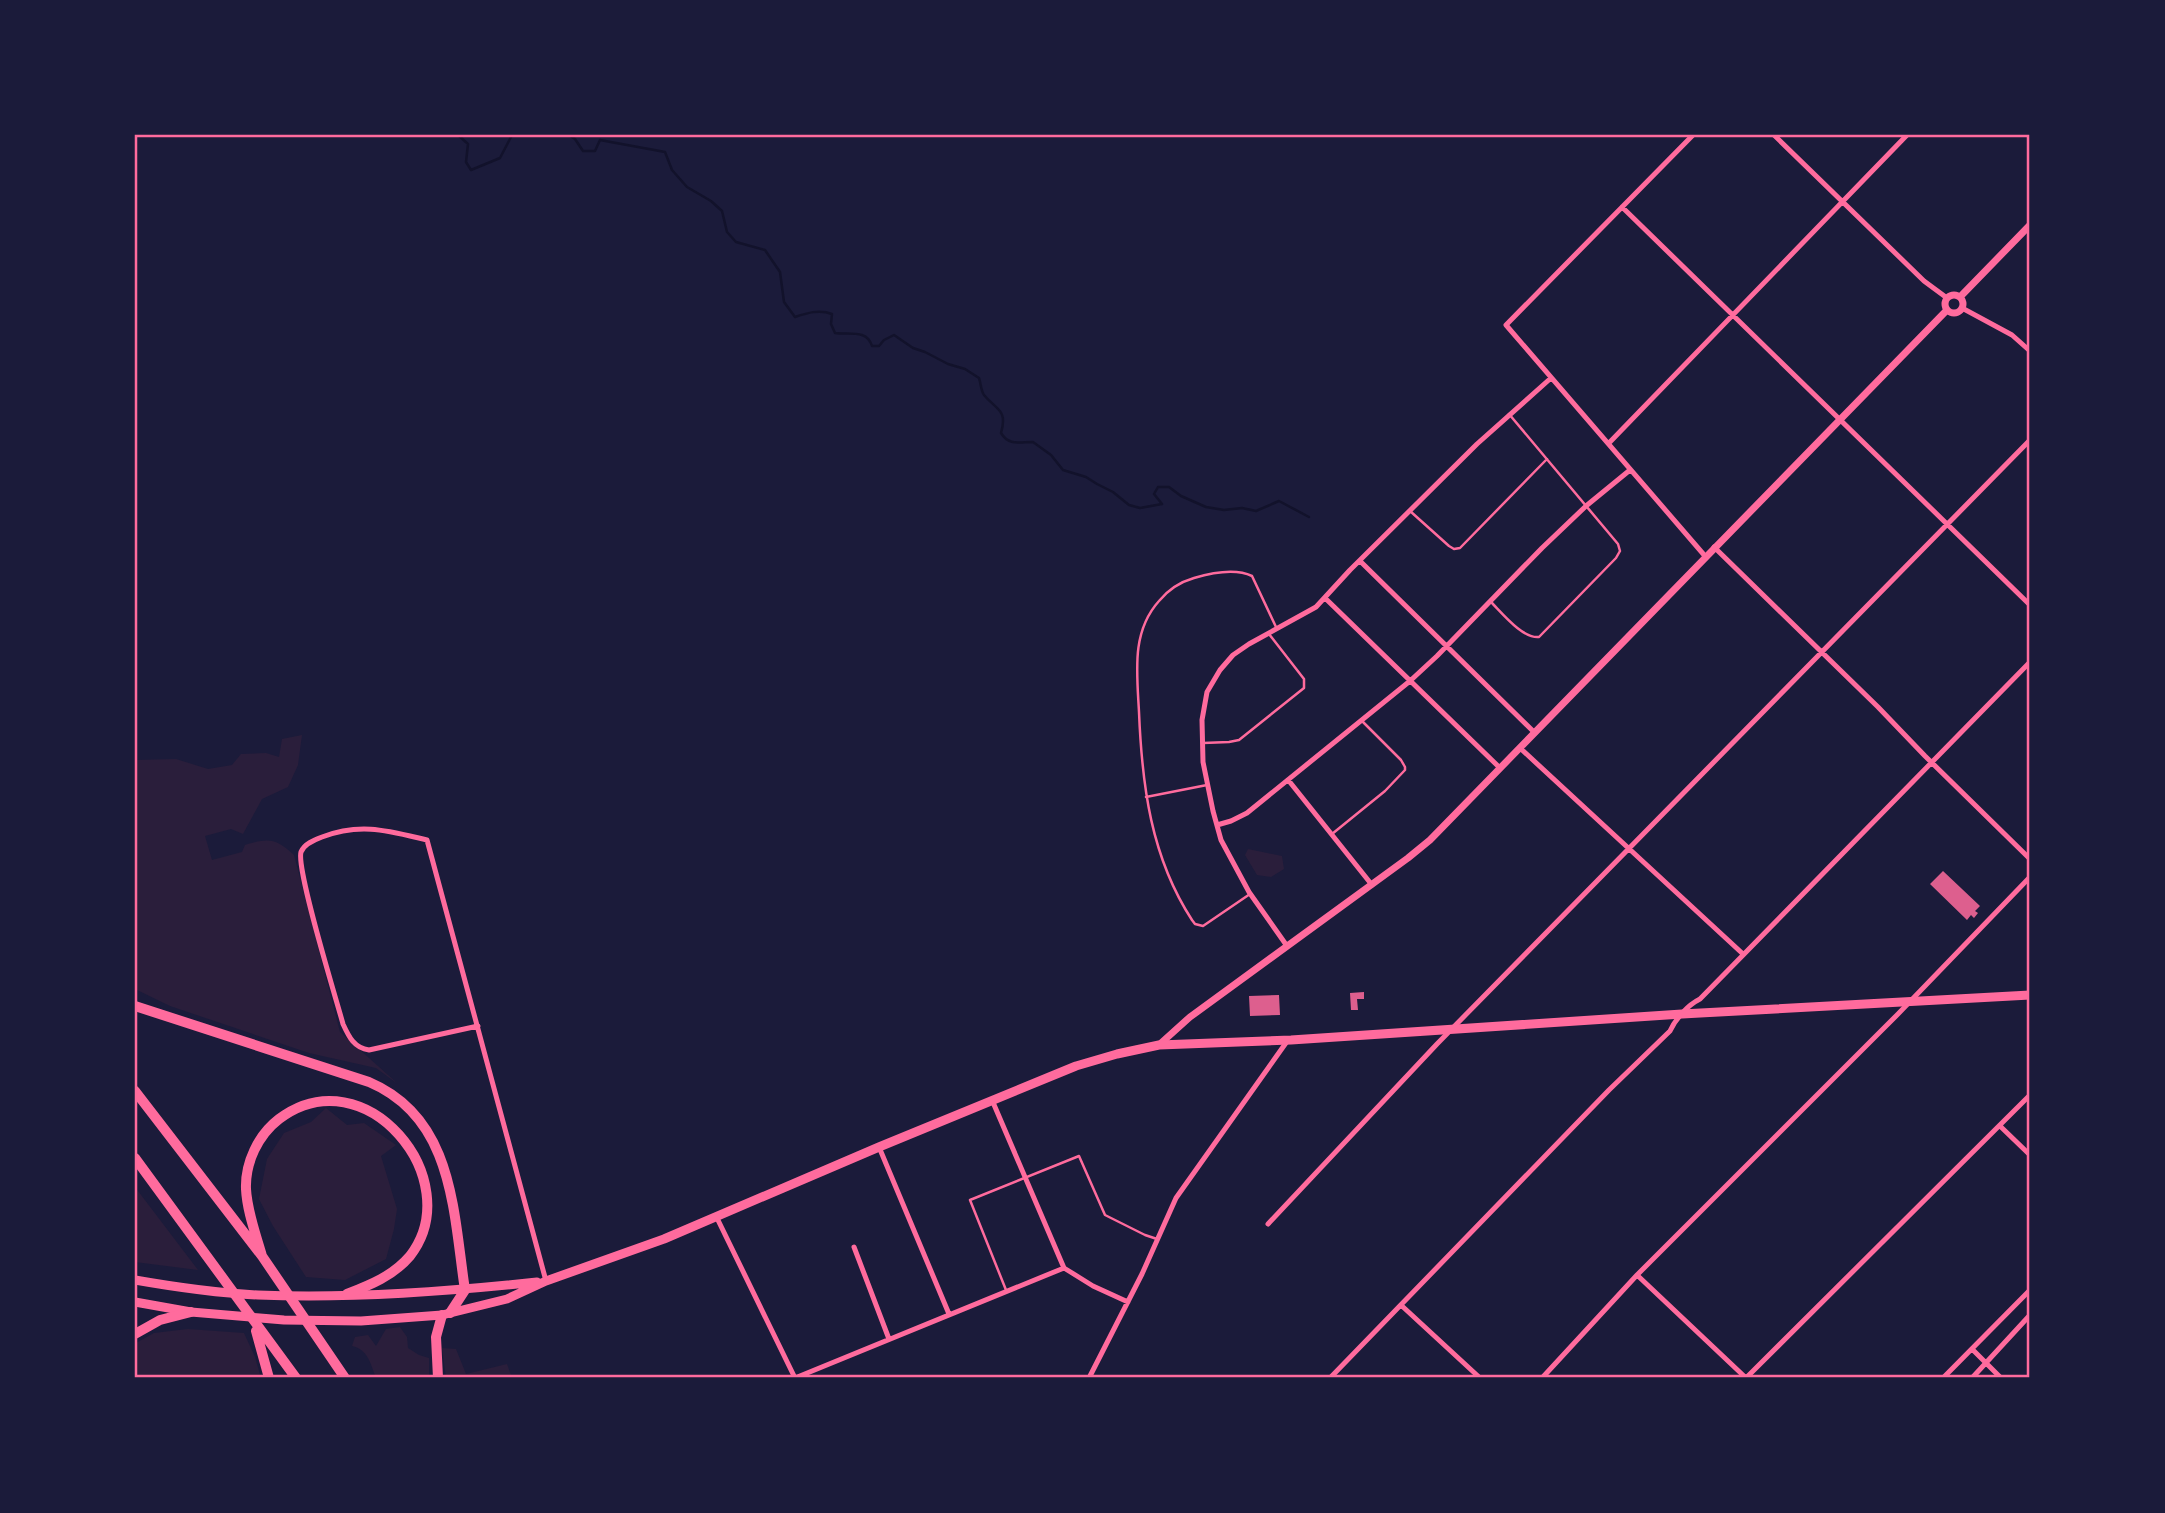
<svg xmlns="http://www.w3.org/2000/svg" width="2165" height="1513" font-family="Helvetica,sans-serif">
<style>
.green{fill:#2a1e3b}
.lines{fill:none;stroke-linecap:round;stroke-linejoin:round}
.stream{stroke:#12122b;stroke-width:2.5}
.building{fill:#dd5f8e}
.service{stroke:#ff6b9d;stroke-width:2.5}
.minor{stroke:#ff6b9d;stroke-width:5}
.tertiary{stroke:#ff6b9d;stroke-width:7}
.primary{stroke:#ff6b9d;stroke-width:9}
.motorway{stroke:#ff6b9d;stroke-width:10}
.neatline{fill:none;stroke:#ff6b9d;stroke-width:2.5}
</style>
<rect width="100%" height="100%" fill="#1b1b3a"/>
<path class="green" d="M302,735L298,765L288,787L262,799L243,834L231,829L205,836L212,860L242,852L245,845C269,838 275,838 294,855L340,1032L398,1084L376,1068L309,1053L170,1006L135,989V760L176,759L208,769L232,765L241,754L266,753L279,757L282,739Z
M1248,849L1282,856L1284,869L1271,877L1257,875L1245,855Z
M326,1108L347,1125L364,1123L396,1145L381,1156L397,1209L394,1229L386,1259L345,1280L306,1277L273,1226L259,1199L267,1159L284,1133L311,1122Z
M135,1187L198,1270L135,1262Z
M400,1327L407,1337L408,1348L419,1355L429,1358V1378H376C371,1365 368,1349 352,1346L355,1337L368,1335L376,1346L386,1329Z
M188,1329L244,1333L255,1357L261,1378H135V1345L136,1343L154,1333Z
M442,1348L456,1349L466,1374L507,1364L512,1378H446Z"/>
<g class="lines">
<path class="stream" d="M458,135L468,144L466,162L471,170L500,158L512,135
M569,135L575,139L583,151H595L600,140L665,152L672,170L687,187L711,201L722,211L727,232L736,242L765,250L780,272L784,302L795,317C807,313 819,309 832,314L831,324L835,333C849,335 867,329 872,346H879L884,340L894,335L913,348L925,352L948,364L965,369L979,378C981,384 981,391 984,395C996,410 1008,409 1001,433C1009,446 1019,442 1033,442L1051,455L1063,470L1086,477L1097,484L1113,492L1129,505L1140,508L1162,504L1154,494L1158,487H1169L1181,496L1206,507L1224,510L1242,508L1256,511L1279,501L1309,517"/>
</g>
<path class="building" d="M1943,871L1980,906L1975,911L1978,913L1974,918L1971,915L1967,920L1930,884Z
M1364,992V999H1357L1358,1010H1351L1350,993Z
M1279,995L1280,1015L1250,1016L1249,996Z"/>
<g class="lines">
<path class="service" d="M1410,511L1449,546L1454,549L1460,548L1547,459
M1491,602C1502,613 1523,639 1539,637L1616,558L1620,551L1618,544L1509,414
M1203,743L1229,742L1239,740L1304,688V679L1269,634
M1146,797L1207,785
M1332,834L1385,791L1405,770V767L1401,760L1362,721
M1250,894L1203,926L1195,924L1192,920C1151,857 1142,786 1139,712C1137,673 1131,632 1159,601C1168,590 1180,582 1194,578C1211,573 1235,568 1252,576L1276,627
M1006,1290L970,1200L1079,1156L1105,1215L1145,1235L1157,1239"/>
<path class="minor" d="M1693,135L1506,325L1705,556
M1774,135L1924,281L1947,298
M1622,207L2030,605
M1962,308L2012,335L2030,351
M1609,443L1907,135
M1714,547L1878,707L1925,756L2030,859
M1360,561L1535,733
M1325,598L1500,768
M1520,748L1743,954
M1289,781L1372,885
M1217,825L1231,821L1247,813L1410,681L1437,656L1542,548L1586,506L1630,470
M1287,946L1249,892L1221,840L1213,811L1203,762L1202,720L1207,692L1220,670L1233,655L1249,644L1316,607L1350,570L1477,444L1551,378
M478,1026L369,1050C354,1048 349,1037 343,1024C336,998 296,870 301,852C304,844 314,840 322,837C361,822 389,831 427,840L546,1281
M992,1100L1064,1268L1093,1286L1128,1302
M2000,1126L2030,1155
M879,1147L949,1314
M716,1216L795,1378L1064,1268
M1268,1224L1437,1044L2030,440
M854,1247L889,1339
M1637,1275L1746,1378L2030,1095
M1402,1306L1480,1378
M1972,1349L2001,1378
M1089,1378L1142,1274L1176,1198L1288,1040
M1330,1378L1609,1090L1670,1031C1676,1018 1688,1005 1700,999L2030,662
M1542,1378L1637,1275L1898,1014L2030,877
M1943,1378L2030,1290
M1972,1378L2030,1315"/>
<path class="tertiary" d="M1945 304a9 9 0 1 1 18 0a9 9 0 1 1-18 0Z
M1960,297L2030,225
M1160,1044L1190,1017L1408,858L1430,840L1947,310"/>
<path class="primary" d="M135,1280C175,1287 216,1293 258,1295C350,1299 444,1292 537,1282
M135,1302L191,1312L284,1320L361,1321L442,1315L507,1299L546,1281L664,1239L879,1147L1076,1066L1117,1054L1159,1045L1291,1040L1682,1014L2030,995"/>
<path class="motorway" d="M135,1006L369,1082C454,1118 453,1211 465,1290L450,1313
M135,1091L262,1256L345,1378
M135,1158L296,1378
M262,1256C256,1235 247,1211 246,1189C245,1163 258,1135 279,1119C365,1054 469,1180 410,1256C393,1276 370,1285 347,1294
M256,1331L269,1378
M135,1334L160,1320L191,1312
M438,1378L436,1337L442,1315"/>
</g>
<rect width="2165" height="1513" fill="none" stroke="#1b1b3a" stroke-width="273"/>
<rect x="136" y="136" width="1892" height="1240" class="neatline"/>
</svg>
